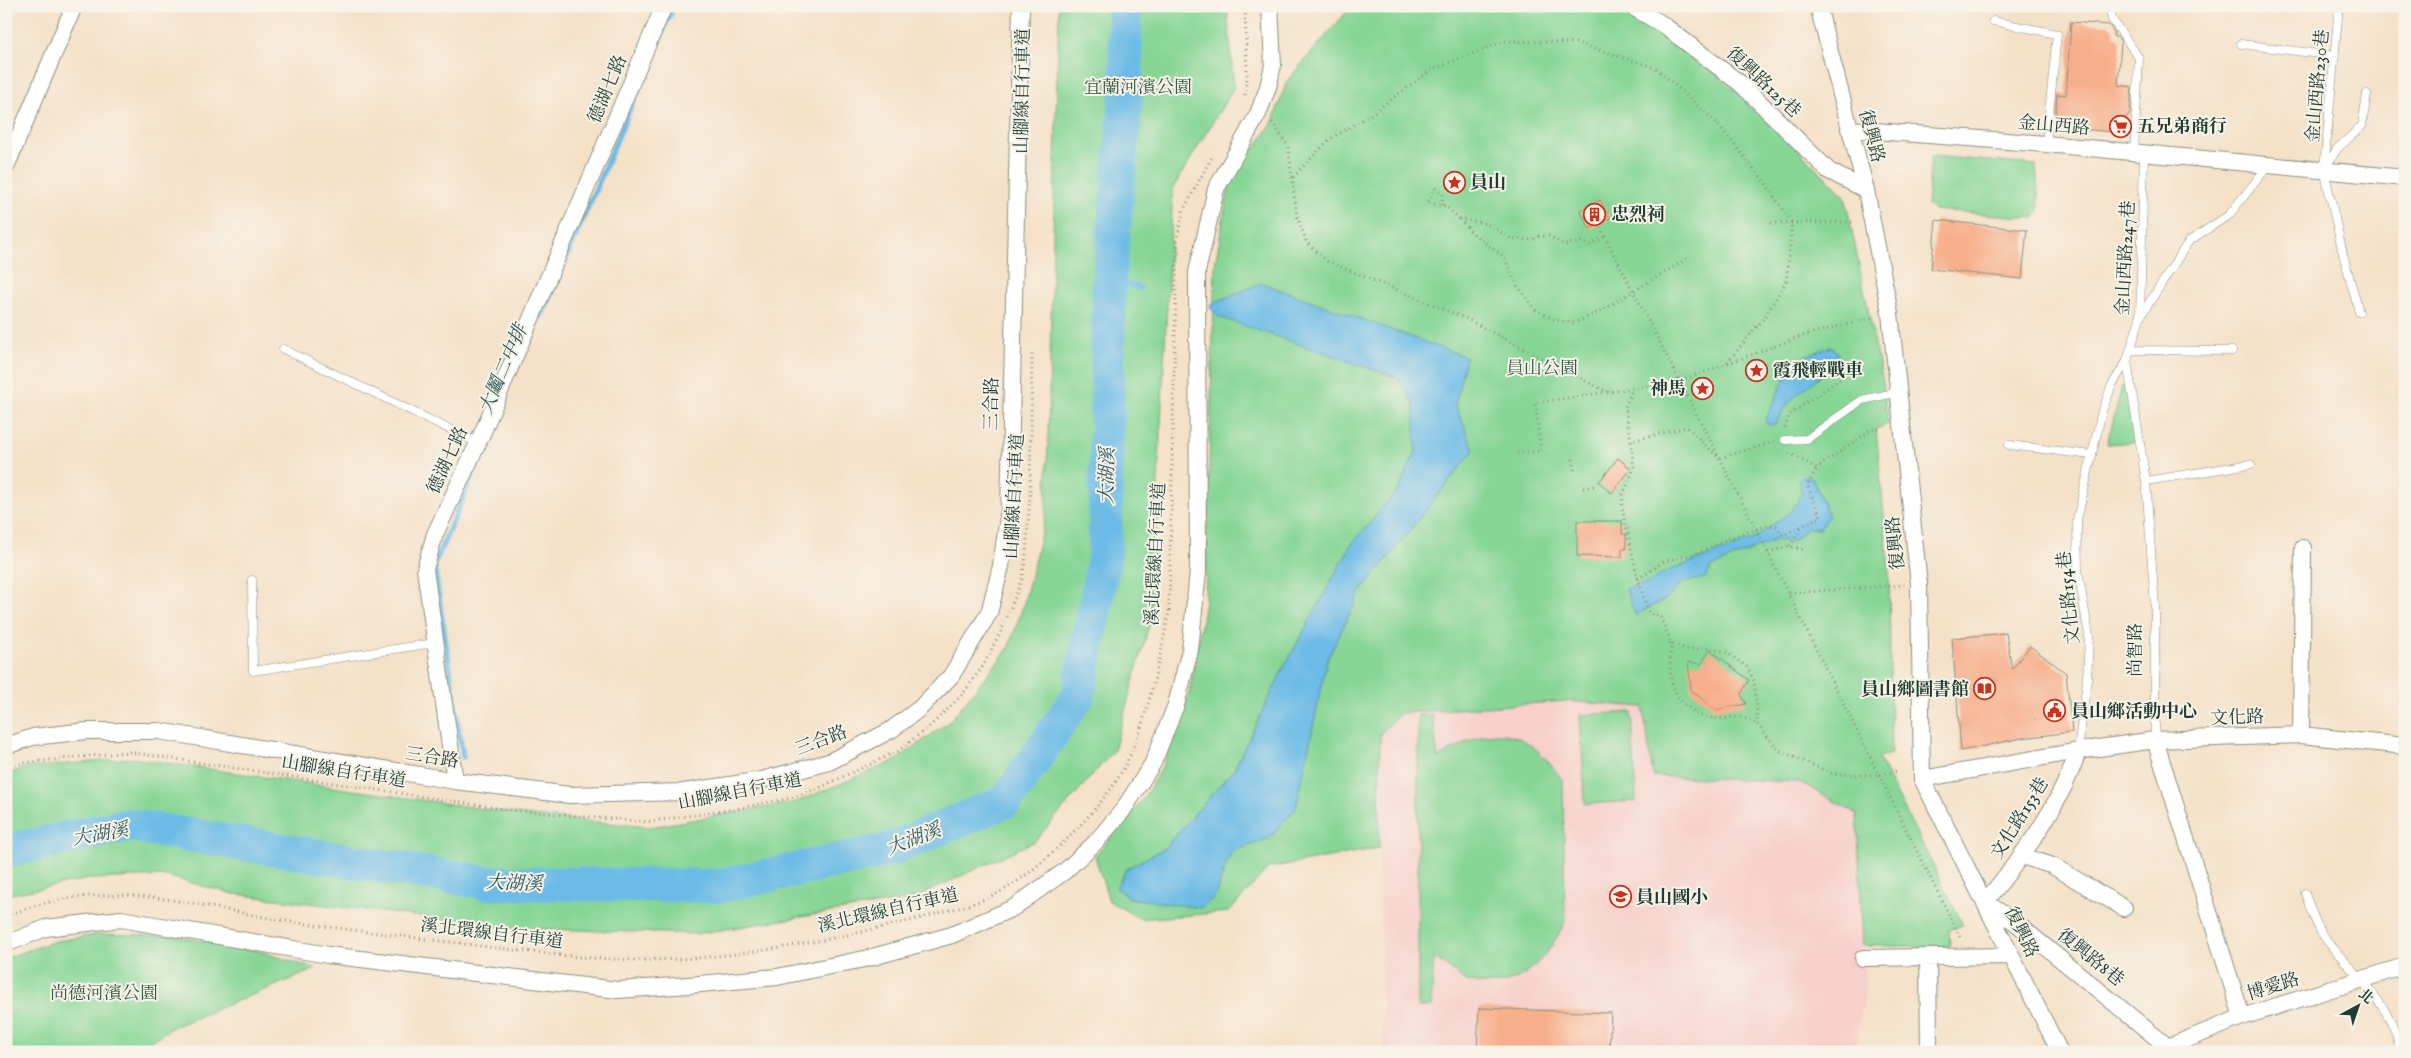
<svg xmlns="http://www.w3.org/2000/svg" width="2411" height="1058" font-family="'IM FELL English','Noto Serif TC',serif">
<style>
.built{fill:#f7d0ca}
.green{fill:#87d696;stroke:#538a65}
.water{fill:#6cbbe6;stroke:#467c8d}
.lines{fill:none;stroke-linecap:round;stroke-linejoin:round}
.stream{stroke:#6cbbe6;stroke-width:5.5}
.river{stroke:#6cbbe6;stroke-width:34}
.building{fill:#f7af8b}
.service-casing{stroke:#8a8f7e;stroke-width:9}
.minor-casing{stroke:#8a8f7e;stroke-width:18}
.path{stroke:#8a8f7e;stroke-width:3;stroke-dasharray:1 4;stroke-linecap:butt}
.service{stroke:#fff;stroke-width:8}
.minor{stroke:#fff;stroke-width:16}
.labels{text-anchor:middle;stroke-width:4;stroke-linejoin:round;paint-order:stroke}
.street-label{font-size:18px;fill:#1f3d34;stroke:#f7f3e8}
.park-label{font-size:18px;fill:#345c48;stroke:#f7f3e8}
.poi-label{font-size:18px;font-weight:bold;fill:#1f3d34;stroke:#f7f3e8;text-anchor:start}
.water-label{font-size:19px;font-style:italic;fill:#325c60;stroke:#f7f3e8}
</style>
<rect width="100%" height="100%" fill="#f7f3e8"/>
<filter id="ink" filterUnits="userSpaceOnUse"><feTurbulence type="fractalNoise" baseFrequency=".02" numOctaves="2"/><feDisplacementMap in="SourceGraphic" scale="10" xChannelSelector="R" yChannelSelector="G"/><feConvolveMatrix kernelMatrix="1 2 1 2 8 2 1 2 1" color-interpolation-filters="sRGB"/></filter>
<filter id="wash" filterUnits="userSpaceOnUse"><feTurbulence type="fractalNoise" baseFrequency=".0096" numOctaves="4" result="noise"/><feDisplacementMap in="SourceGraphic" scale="20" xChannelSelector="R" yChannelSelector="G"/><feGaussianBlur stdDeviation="1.12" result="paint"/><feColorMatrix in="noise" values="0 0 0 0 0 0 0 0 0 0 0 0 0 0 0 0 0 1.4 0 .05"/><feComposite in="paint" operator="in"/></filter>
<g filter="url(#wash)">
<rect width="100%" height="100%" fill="#f5e1c8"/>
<path class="built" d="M1566,701L1644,707L1653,776L1800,782L1857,814L1865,992L1858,1027L1857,1052H1383L1379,848L1380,734L1401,712Z"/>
<path class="green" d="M1059,6H1227L1234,87L1173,188L1151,618L1114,750L1035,841L912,899L696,934L514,928L234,894L166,876L89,879L6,895V775L24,768L133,758L532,816L650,827L796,802L895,761L950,721L1008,649L1023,607L1046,514Z
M1415,6H1612L1628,12L1697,57L1743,97L1845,196L1883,383L1888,424L1876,429L1889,569L1891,754L1878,757L1963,925L1949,930L1950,946H1863L1857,814L1800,782L1653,776L1643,707L1566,701L1401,713L1380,734L1379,848L1268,868L1229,912L1141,919L1109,901L1095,856L1144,798L1164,763L1189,694L1205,602L1215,265L1230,182L1272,124L1287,81L1350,8Z
M1931,156L2036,165L2039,209L2035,218L1934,210L1927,205Z
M2122,386L2126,387L2137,442L2107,444Z
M1632,712L1636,801L1585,804L1580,715Z
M1418,715H1432L1438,758C1495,722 1523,724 1563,781L1565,922C1548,955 1525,987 1485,984C1480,983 1474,983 1469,982C1456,976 1446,965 1434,957L1431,1007H1418Z
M101,934L175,936L259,951L316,969L173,1027L133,1052H6V958L55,941Z"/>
<path class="water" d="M1262,283L1466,357L1455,404L1474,450L1360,593L1327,660L1296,808L1270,838L1231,852L1214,898L1200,908L1130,898L1116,888L1126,869L1165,848L1234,769L1285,665L1351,545L1398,490L1416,452L1414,405L1398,378L1219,317L1210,308L1213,303Z
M1830,347L1838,353L1833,365L1790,401L1775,424L1770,425L1765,421L1784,380L1805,356Z
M1806,476L1812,477L1829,516L1820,529L1807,528L1793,541L1775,540L1712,567L1705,578L1681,583L1668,598L1635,615L1626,589L1648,583L1665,572L1754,539L1791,511L1802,494L1799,480Z"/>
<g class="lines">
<path class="stream" d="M1109,279L1140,288
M541,317L674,6
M463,757L434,565L481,456"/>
<path class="river" d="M6,851L127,825L487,883L719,886L888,850L1006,801L1078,696L1105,553L1109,279L1127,87L1124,6"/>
</g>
<g id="blocks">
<path class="building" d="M2071,22L2109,25L2114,32V37H2118L2121,42L2118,85L2132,87L2130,113L2114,132L2055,127L2057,94L2066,95Z
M1600,200L1610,218L1590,229L1580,210Z
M1936,220L2027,230L2022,279L1931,269Z
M1618,458L1631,469L1612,493L1599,482Z
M1577,521H1622V534H1626V549H1622V557L1577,556Z
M2006,633L2012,669L2030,646L2066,673L2072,732L2022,738L1961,751L1952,638Z
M1710,650L1749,680L1741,694L1746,704L1715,710L1691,690L1688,662L1701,664Z
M1479,1008L1611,1013L1609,1052H1477Z"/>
</g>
</g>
<g filter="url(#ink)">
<use href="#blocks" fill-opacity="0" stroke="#8a8f7e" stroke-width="1"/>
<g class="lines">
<defs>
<path id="service" d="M2109,6L2112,19L2139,58L2134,152
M2339,6L2324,169L2343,254L2359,312
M1993,21L2057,34L2046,144
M2241,44L2335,56
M2325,168L2337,149L2362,126L2367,94
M2140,317L2189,241L2229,215L2268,166
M283,349L478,443
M2130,350L2232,351
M2127,361L2146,481L2155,607V740
M1785,440L1807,439L1862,400L1899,392
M2009,445L2091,455
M2146,481L2251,464
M252,580L253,671L434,643
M2078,751L2087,680L2089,636L2078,571L2077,520L2102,411L2112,385L2127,361L2140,318L2144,155
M2305,893C2310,908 2314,921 2323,935C2346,968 2399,1009 2399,1052"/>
<path id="minor" d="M1631,6L1662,24L1741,84L1829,171L1866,190
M1818,6L1866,190L1890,313L1919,584L1922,779L2060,1052
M1849,129L2046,144L2405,178
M6,167L74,6
M2301,735L2303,548
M2155,740L2242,1017
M6,746L33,737L87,731H159L455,781L570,795L684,792L762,780L829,762L891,730L919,709L951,676L989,613L1001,566L1009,510L1021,6
M2078,751C2060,807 2022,857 1985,902L2015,922L2168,1047
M1922,779L2078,751L2155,740L2301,735L2405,746
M455,781L425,569L435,534L478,443L664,6
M2022,856L2053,866L2124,908
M6,944L46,928L121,919L328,955L550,982L618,990L689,985L777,977L869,958L952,935L1013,908L1065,871L1095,843L1123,810L1153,763L1176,705L1190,650L1198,571L1197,272L1216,189L1258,114L1268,87L1273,65L1270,6
M1928,957L1929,1052
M1863,958L2011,956
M2156,1052L2242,1017L2405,966"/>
</defs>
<use href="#service" class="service-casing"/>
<use href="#minor" class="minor-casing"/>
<path class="path" d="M1245,95L1247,76L1245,6
M1272,122L1288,146L1297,216L1307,243L1327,261L1465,318L1609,393
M1293,177L1330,139L1370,115L1431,70L1505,41L1577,43L1656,68L1717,123L1763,180L1792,223L1786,282L1764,318L1726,364
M1442,205L1443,194L1435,188L1427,203L1446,206L1460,219L1487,224L1510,238L1532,240L1540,236H1549L1564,245L1581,242L1590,245L1605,236
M1460,219L1471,232L1504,257L1518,287L1536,310L1555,320L1574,323L1599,312L1690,257
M1771,223L1854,222
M1600,227L1757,531L1961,939
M1785,428L1789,415L1847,374
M1631,441L1625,407L1632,390
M1774,442L1719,458L1687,427L1631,441L1634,468L1623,495L1622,508L1638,579L1649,613L1660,616L1671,643L1689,650L1706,648L1725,651L1747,667L1754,681L1758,725L1778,750L1833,774L1877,775L1897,771
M1517,453L1541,451L1535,403L1680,381L1805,335L1875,317
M1789,453L1817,468L1872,429H1882
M1573,459L1575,473
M1583,488L1596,486
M1790,546L1801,527
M1768,552L1790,546L1804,550
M1638,579L1665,561L1699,553L1729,538L1769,525L1776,526L1783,535L1821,517L1807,485L1817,468
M1789,593L1904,585
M1007,617L1022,579L1026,556L1030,494L1032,352
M1671,643C1669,671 1668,697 1695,712C1698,714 1702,717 1705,717C1728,722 1735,710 1758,725
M6,770L22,763L129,752L510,810L647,822L735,809L794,797L821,787L898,751L930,726L962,695L983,666L1005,623
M6,916C114,872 198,909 306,924C367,932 427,939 488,947C528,951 569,957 609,959C710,965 827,942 924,917C953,909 981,904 1007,888C1043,866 1100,810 1121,773C1145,732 1160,658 1169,611L1177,239L1183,211L1213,155"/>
<use href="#service" class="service"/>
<use href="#minor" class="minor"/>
</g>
</g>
<defs>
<symbol id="supermarket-ring" viewBox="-11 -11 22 22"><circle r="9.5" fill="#f7f3e8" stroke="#c8321e" stroke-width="1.5"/><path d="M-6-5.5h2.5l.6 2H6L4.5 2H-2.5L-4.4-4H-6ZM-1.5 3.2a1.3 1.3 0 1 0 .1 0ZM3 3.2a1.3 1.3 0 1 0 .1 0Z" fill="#c8321e"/></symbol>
<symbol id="sight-ring" viewBox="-11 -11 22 22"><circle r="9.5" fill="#f7f3e8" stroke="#c8321e" stroke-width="1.5"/><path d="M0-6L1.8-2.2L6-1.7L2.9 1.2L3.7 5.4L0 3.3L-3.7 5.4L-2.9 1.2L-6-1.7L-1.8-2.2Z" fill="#c8321e"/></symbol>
<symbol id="building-ring" viewBox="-11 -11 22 22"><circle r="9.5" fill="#f7f3e8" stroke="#c8321e" stroke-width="1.5"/><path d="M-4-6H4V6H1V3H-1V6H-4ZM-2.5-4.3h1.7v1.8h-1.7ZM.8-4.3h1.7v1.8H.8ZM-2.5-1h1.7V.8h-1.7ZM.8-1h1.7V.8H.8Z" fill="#c8321e"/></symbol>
<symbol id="library-ring" viewBox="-11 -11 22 22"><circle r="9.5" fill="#f7f3e8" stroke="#c8321e" stroke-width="1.5"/><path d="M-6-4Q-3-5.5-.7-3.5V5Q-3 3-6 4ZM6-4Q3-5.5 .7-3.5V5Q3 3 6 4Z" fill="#c8321e"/></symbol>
<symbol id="civic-ring" viewBox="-11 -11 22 22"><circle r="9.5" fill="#f7f3e8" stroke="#c8321e" stroke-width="1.5"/><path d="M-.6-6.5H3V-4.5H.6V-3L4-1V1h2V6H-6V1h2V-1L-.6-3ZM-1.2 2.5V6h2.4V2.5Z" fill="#c8321e"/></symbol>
<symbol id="school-ring" viewBox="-11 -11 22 22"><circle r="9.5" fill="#f7f3e8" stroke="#c8321e" stroke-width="1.5"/><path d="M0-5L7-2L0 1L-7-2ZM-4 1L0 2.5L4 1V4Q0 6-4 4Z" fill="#c8321e"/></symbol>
</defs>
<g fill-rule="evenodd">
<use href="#supermarket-ring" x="2108" y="114" width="25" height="25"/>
<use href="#sight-ring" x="1442" y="170" width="25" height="25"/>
<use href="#building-ring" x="1582" y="202" width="25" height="25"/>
<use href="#sight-ring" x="1744" y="358" width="25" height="25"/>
<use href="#sight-ring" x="1690" y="376" width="25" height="25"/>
<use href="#library-ring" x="1972" y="676" width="25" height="25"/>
<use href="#civic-ring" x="2042" y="698" width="25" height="25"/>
<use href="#school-ring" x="1608" y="884" width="25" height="25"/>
</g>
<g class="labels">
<g class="street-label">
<text transform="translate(1764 82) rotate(43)" y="6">復興路125巷</text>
<text transform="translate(2317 86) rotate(-85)" y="6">金山西路230巷</text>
<text transform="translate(607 89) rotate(-67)" y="6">德湖七路</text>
<text transform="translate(1022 91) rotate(-89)" y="6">山腳線自行車道</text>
<text transform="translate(2054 125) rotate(5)" y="6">金山西路</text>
<text transform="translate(1872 136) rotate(75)" y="6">復興路</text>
<text transform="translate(2125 258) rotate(-87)" y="6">金山西路247巷</text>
<text transform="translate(991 404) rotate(-89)" y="6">三合路</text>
<text transform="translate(447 460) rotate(-65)" y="6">德湖七路</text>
<text transform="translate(1014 496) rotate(-87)" y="6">山腳線自行車道</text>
<text transform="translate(1895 543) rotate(-96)" y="6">復興路</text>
<text transform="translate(1155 554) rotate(-87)" y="6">溪北環線自行車道</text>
<text transform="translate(2068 598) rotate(-96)" y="6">文化路154巷</text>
<text transform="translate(2135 650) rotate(-90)" y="6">尚智路</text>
<text transform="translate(2237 717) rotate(-2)" y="6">文化路</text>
<text transform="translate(821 740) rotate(-21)" y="6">三合路</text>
<text transform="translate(432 757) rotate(9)" y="6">三合路</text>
<text transform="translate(344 771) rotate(9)" y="6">山腳線自行車道</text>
<text transform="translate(740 791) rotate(-11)" y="6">山腳線自行車道</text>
<text transform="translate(2019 818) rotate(-58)" y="6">文化路153巷</text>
<text transform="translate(888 910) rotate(-13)" y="6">溪北環線自行車道</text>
<text transform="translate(2022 932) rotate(64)" y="6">復興路</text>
<text transform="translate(492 933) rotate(7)" y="6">溪北環線自行車道</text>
<text transform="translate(2091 957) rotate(39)" y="6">復興路8巷</text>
<text transform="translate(2273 986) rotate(-17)" y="6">博愛路</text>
</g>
<g class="park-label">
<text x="1138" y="93">宜蘭河濱公園</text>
<text x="1542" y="374">員山公園</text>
<text x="104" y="999">尚德河濱公園</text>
</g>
<g class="poi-label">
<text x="2137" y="132">五兄弟商行</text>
<text x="1470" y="188">員山</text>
<text x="1611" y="220">忠烈祠</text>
<text x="1773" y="376">霞飛輕戰車</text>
<text x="1686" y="394" text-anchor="end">神馬</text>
<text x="1969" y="695" text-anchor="end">員山鄉圖書館</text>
<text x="2071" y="717">員山鄉活動中心</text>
<text x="1636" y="903">員山國小</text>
</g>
<g class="water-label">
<text transform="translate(502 369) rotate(-67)" y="7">大鬮二中排</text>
<text transform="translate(1106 476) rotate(-89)" y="7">大湖溪</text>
<text transform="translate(100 833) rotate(-10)" y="7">大湖溪</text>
<text transform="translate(913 838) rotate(-21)" y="7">大湖溪</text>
<text transform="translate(514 882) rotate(2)" y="7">大湖溪</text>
</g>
</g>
<rect width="2411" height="1058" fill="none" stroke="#f7f3e8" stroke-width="25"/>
<g transform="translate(2358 1006) rotate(40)" stroke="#f7f3e8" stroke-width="4" paint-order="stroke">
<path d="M0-4L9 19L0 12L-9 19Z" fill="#1f3d34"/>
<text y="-8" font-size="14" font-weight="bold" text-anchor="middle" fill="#1f3d34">北</text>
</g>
</svg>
